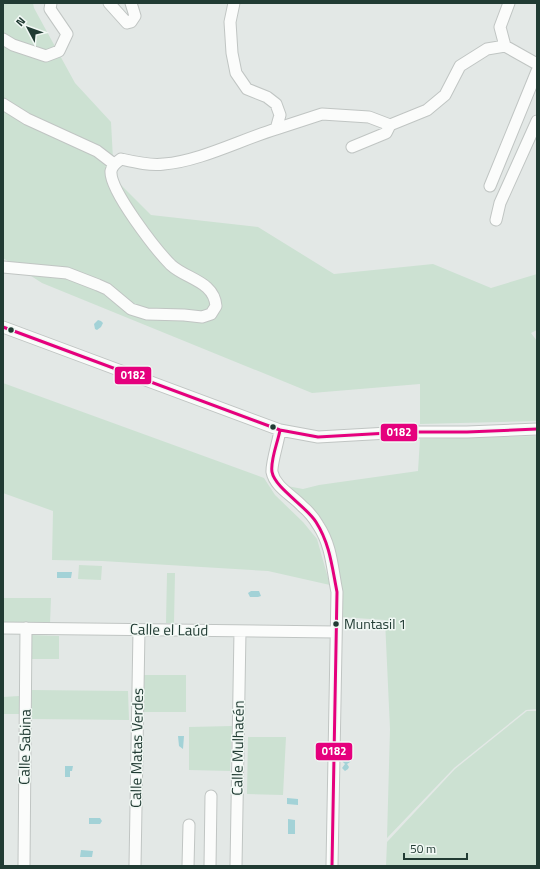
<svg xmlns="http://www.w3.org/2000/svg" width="540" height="869" font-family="'Titillium Web',sans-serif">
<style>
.green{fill:#cce1d2}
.water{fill:#a3d2d7}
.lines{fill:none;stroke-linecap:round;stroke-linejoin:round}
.minor-casing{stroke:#c0c5c3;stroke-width:13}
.minor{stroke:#fbfcfb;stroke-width:11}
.bus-1-casing{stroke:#f1f8f4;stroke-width:6}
.bus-1{stroke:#e5007d;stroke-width:3}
.bus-dot{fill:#213b33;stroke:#f1f8f4;stroke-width:1.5}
.labels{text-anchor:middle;stroke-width:3;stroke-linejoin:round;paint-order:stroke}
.bus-label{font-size:14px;fill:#213b33;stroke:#f1f8f4;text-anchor:start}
.street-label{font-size:15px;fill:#213b33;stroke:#f1f8f4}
.line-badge{stroke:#f1f8f4;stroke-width:1.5}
.badge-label{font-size:11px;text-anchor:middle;font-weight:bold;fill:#fff}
</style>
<rect width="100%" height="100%" fill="#e3e8e6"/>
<path class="green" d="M3,3H33L34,8L75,83L111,122L114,178L151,215L258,227L334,274L433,264L491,288L537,274V330L531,333L537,341V421L420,424V384L312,393L42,283L3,258Z
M3,383L264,478L275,495L303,522L317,539L330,585L268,571L102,561L52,560L53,511L3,493Z
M537,436V709L526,710L454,768L387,838L390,729L385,620L340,617L341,583L325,529L287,486L303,489L319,485L418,471L420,439Z
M79,565L102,566L101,580L78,579Z
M167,573H175L174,623H166Z
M3,598H51L50,624H3Z
M32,635L59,636V659H32Z
M144,675H186V712H143Z
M30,690L128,691L129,720L31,719Z
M19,696V714H3V697Z
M527,711H537V866H386L387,842L455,769Z
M232,726L230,771L189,770V727Z
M248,737H286L283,795L247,794Z"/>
<path class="water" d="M98,320L101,321L103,323L101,327L97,330L95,329L94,324Z
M57,572H72L71,578H57Z
M251,591H259L261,596L258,597H250L248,593Z
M178,736H184L183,749L179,746Z
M348,754C353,757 352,762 347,764L349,767L348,769L345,771L342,768L345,764L342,761V758L344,755Z
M65,766H73L72,771H70V777H65Z
M287,798L298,799V805L287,804Z
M89,818H100L102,821L100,824H89Z
M288,819L295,820V834H288Z
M81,850L93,851L92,857H80Z"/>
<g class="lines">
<defs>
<path id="minor" d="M109,3L127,23L131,22L135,16L131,3
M3,39L13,45L46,56L59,51L67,34L50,9L51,3
M505,46L500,27L509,3
M3,104L27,119L97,151L114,164
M276,129L322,114L369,117L390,125L427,110L445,95L460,66L487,49L505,46L537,64
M352,147L386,133L390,125
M490,186L537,71
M496,220L500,203L537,121
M3,267L67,273L98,285L107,289L131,309L147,314L184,315L202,317L211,314L216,306C214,281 186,279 171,265C157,251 109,190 111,171C112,165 117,162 121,159C134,162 150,166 164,164C200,161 240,140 276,129L280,115L276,104L267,97L247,89L236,73L232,53L230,22L234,3
M3,327L280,430L318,437L406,432H467L537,429
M280,430C279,439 271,464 272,472C275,487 292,495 302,506C308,511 314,518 318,525C332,546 332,568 337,592L332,866
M3,628L336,632
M24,866L26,628
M135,866L139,630
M188,866L189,825
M210,866L211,796
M236,866L240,631"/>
</defs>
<use href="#minor" class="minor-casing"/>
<use href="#minor" class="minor"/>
<defs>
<path id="bus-1" d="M3,327L280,430L318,437L406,432H467L537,429
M280,430C278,442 270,460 272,472C275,488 306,506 316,522C330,544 332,567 337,592L332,866"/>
</defs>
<use href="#bus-1" class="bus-1-casing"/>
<use href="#bus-1" class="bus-1"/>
</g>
<g class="bus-dot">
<circle cx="11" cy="330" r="3.5"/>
<circle cx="273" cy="427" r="3.5"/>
<circle cx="336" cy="624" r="3.5"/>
</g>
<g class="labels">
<g class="bus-label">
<text x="344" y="629">Muntasil 1</text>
</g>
<g class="street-label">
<text transform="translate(169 630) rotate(1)" y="5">Calle el Laúd</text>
<text transform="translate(25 747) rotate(-89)" y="5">Calle Sabina</text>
<text transform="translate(137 748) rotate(-89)" y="5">Calle Matas Verdes</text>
<text transform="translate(238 748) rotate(-89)" y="5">Calle Mulhacén</text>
</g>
</g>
<g class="line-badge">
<rect x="114" y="366" width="38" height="19" rx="4" fill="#e5007d"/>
<rect x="380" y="423" width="38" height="19" rx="4" fill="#e5007d"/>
<rect x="315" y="742" width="38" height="19" rx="4" fill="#e5007d"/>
</g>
<g class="badge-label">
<text x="133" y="379">0182</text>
<text x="399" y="436">0182</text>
<text x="334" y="755">0182</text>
</g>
<rect width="540" height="869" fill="none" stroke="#213b33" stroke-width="8"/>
<g transform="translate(28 28) rotate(311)" stroke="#f1f8f4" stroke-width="3" paint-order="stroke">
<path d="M0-3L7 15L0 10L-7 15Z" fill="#213b33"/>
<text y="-6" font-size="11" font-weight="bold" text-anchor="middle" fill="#213b33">N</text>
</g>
<path d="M404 853v6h63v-6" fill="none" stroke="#213b33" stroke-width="2"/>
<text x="410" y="853" font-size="12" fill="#213b33" stroke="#f1f8f4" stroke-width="3" paint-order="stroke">50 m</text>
</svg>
